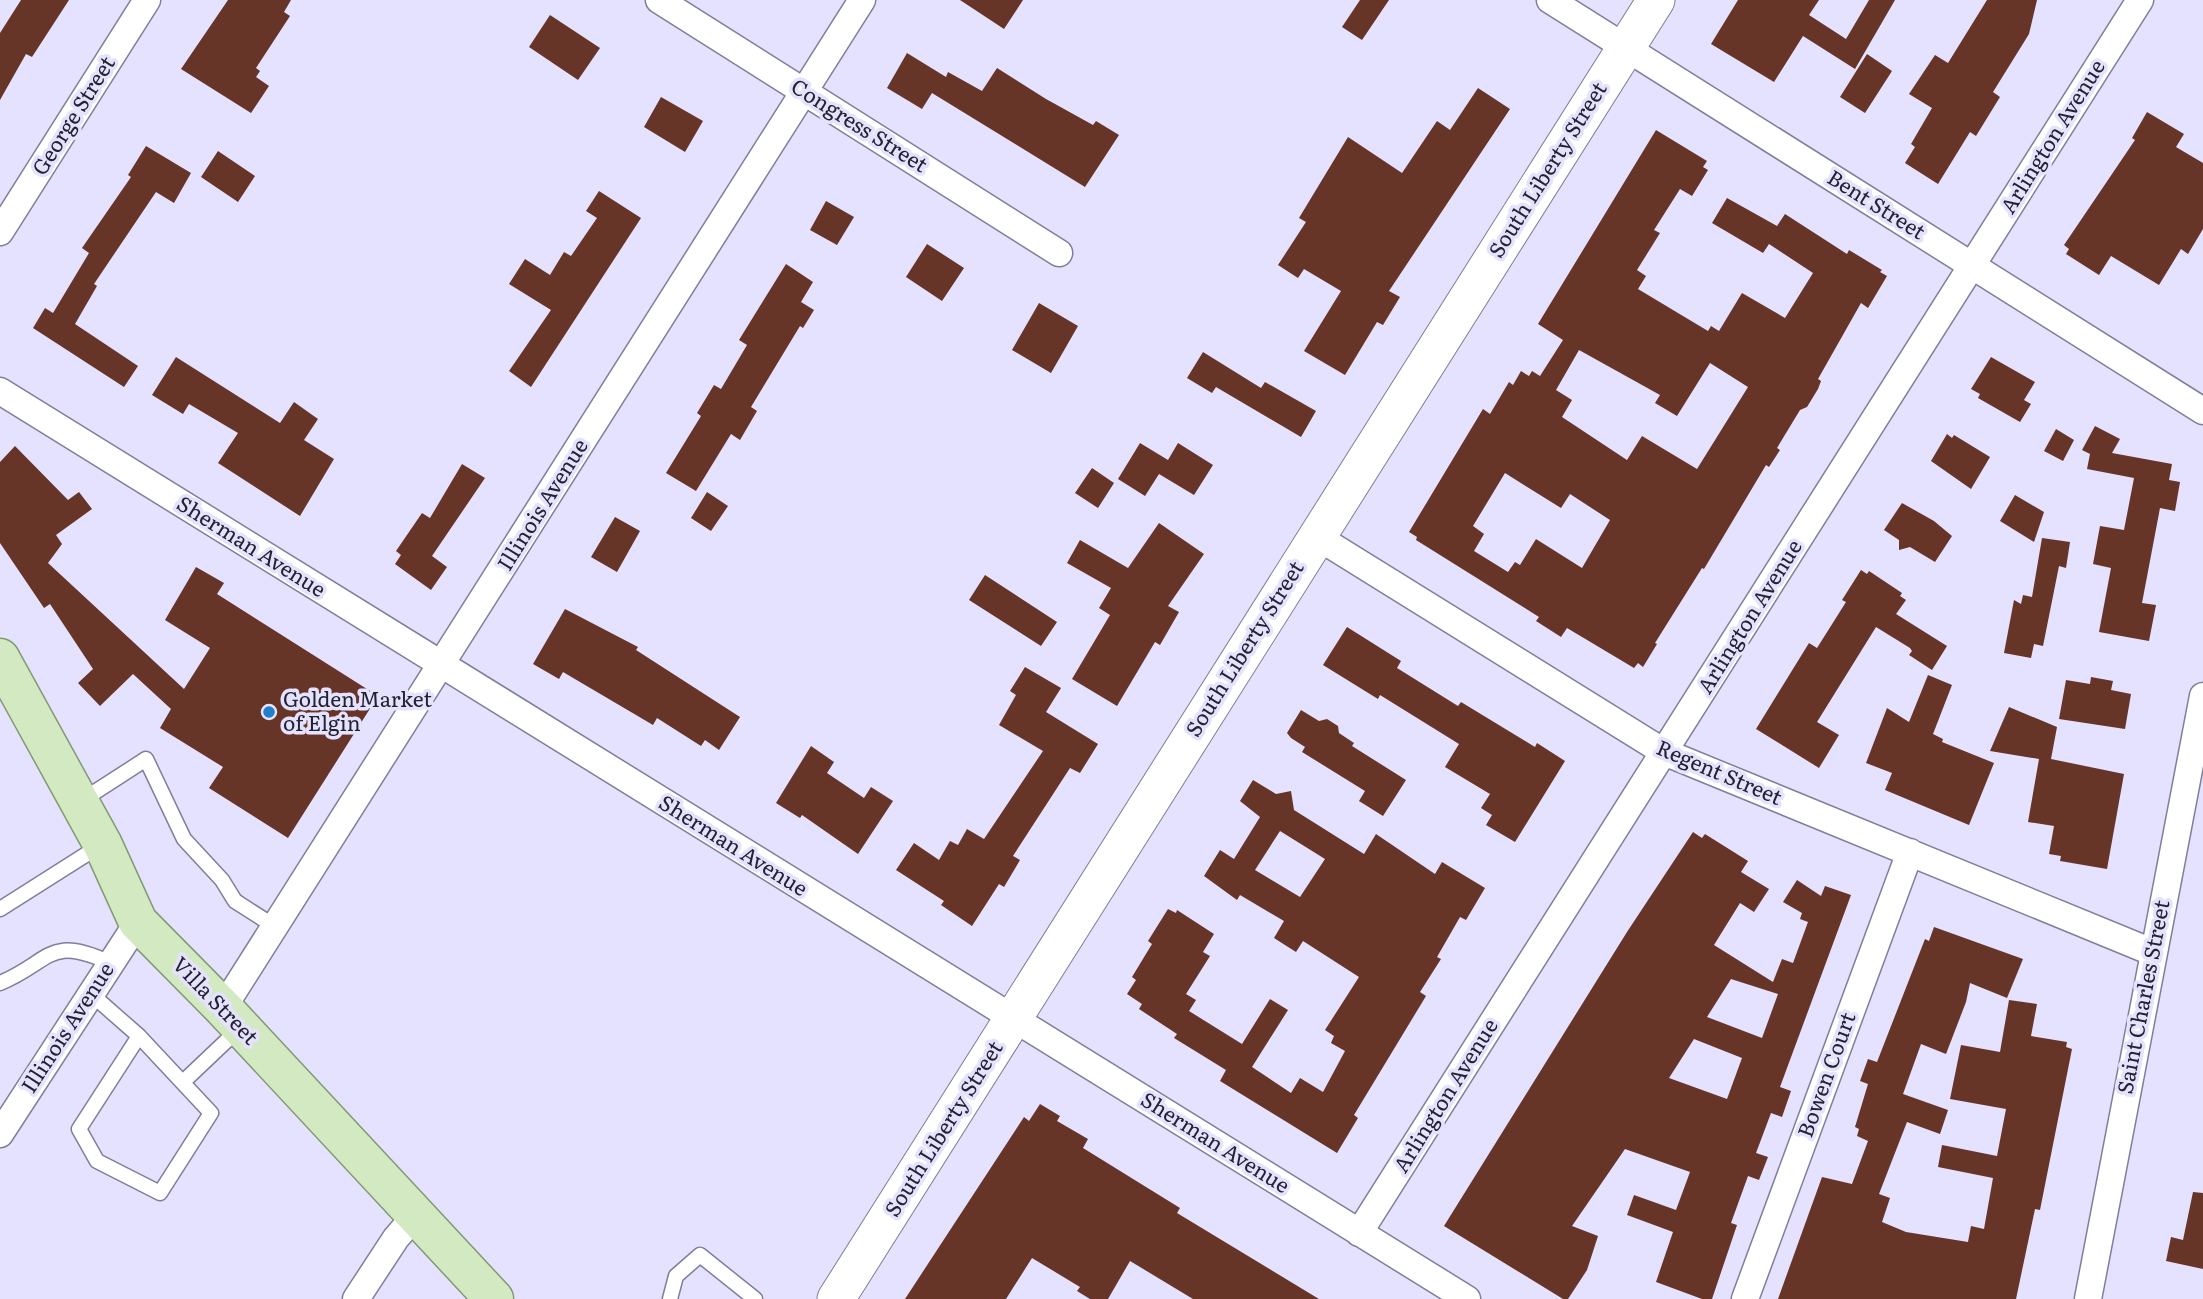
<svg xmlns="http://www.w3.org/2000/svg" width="2203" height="1299" font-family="Literata,serif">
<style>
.building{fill:#673428;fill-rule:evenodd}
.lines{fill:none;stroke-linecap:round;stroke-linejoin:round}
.lane-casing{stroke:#817d9d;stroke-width:17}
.street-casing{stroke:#817d9d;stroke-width:29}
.secondary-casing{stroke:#817d9d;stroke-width:39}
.primary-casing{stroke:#829a73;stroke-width:41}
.lane{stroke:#fff;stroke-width:14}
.street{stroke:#fff;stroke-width:26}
.secondary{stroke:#fff;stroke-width:37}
.primary{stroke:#d3e9c1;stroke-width:38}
.poi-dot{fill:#207ecb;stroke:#e5e2ff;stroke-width:2.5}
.labels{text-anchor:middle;stroke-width:7;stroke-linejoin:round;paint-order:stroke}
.street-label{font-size:21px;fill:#23222f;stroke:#e5e2ff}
.poi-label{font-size:21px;fill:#23222f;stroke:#e5e2ff;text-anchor:start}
</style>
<rect width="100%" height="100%" fill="#e5e2ff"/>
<path class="building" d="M21,0H69L32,57L26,54L0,100V33Z
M228,0H291L284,12L290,16L256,68L260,71L256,77L269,86L251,113L181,69Z
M960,0H1023L1004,29Z
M1360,0H1389L1362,40L1342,27Z
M1738,0H1819L1809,15L1846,39L1869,0H1895L1855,69L1803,36L1774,82L1711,44Z
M1987,0H2037L2029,34L1993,92L2000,97L1976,136L1970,132L1938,184L1905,163L1915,147L1911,144L1932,108L1909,94L1935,55L1948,63Z
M550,15L600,48L578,80L529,47Z
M907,53L946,77L948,72L982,91L997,68L1046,99L1093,125L1096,121L1119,135L1085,187L932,93L922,109L887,88Z
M1867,54L1892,71L1865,113L1840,97Z
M1478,88L1510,109L1389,291L1400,297L1383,325L1377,322L1345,375L1304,351L1341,291L1304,269L1298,278L1278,265L1306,222L1299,218L1348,137L1402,173L1437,121L1450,130Z
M661,97L703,121L685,152L644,127Z
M2147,112L2184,134L2176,147L2203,163V229L2188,254L2181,249L2159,285L2111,256L2099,275L2066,254L2069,249L2064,245L2135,140L2132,138Z
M1656,130L1707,161L1703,167L1708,170L1692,196L1680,189L1654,230L1660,233L1637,270L1646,276L1638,289L1708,331L1711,326L1719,331L1742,293L1785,318L1813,273L1769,244L1763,253L1712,223L1727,198L1777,226L1785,214L1847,254L1849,250L1882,270L1880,272L1887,276L1868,308L1861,303L1818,379L1821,381L1818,389L1807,407L1800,410L1777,448L1780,450L1769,467L1766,465L1704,569L1702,568L1655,643L1657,644L1643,667L1638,663L1634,668L1567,628L1561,637L1536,621L1539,617L1416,540L1417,537L1409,532L1483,409L1490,414L1509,382L1513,385L1521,371L1529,376L1532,371L1540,376L1563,340L1538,324ZM1579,350L1660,395L1655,403L1677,416L1710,363L1748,387L1697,469L1642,436L1627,460L1562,417L1572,400L1556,390ZM1505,473L1561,508L1570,494L1610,520L1582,568L1536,539L1520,565L1515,562L1508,572L1474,551L1484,534L1473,526Z
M146,146L191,173L174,203L156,192L94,284L97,286L75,324L138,366L124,387L33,328L45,308L53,313L89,253L82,248L131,177L128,175Z
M218,151L255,176L238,202L201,177Z
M599,191L641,218L531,387L509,371L551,310L509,284L525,259L550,275L564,252L571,256L597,218L586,211Z
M826,201L854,217L837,245L810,230Z
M927,244L964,268L942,301L906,277Z
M786,264L813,282L801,302L814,310L803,328L800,326L751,407L757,411L740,440L731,434L696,491L666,473L701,416L697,413L714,385L721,389L747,345L739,340Z
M1039,303L1078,326L1051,373L1012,350Z
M1203,352L1261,388L1265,382L1316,411L1301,437L1216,387L1212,393L1187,378Z
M176,357L280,423L294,402L318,419L304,440L334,459L300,516L218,463L238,433L189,404L183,414L152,395Z
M1991,357L2035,382L2024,400L2031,404L2020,422L1978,398L1980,394L1971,389Z
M2095,426L2120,439L2112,453L2172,464L2169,480L2180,482L2175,511L2160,508L2142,603L2156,605L2149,641L2099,632L2111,568L2093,564L2100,526L2124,530L2134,478L2087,469L2090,454L2082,450Z
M2056,429L2074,440L2063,461L2044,451Z
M1947,434L1952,438L1954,435L1990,457L1971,489L1931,461Z
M1140,443L1168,460L1178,443L1213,465L1194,495L1159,474L1145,496L1118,479Z
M15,446L68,500L79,492L92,509L56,535L62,544L48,563L184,689L210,648L165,620L196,567L224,583L217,594L378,696L288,838L209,788L223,767L160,728L171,709L133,674L100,706L78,683L93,669L50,604L44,608L0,543V462Z
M462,464L485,478L432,556L447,567L431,590L395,564L401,555L396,551L422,513L430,518Z
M1092,468L1114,483L1098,508L1075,493Z
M707,492L728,506L711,531L691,518Z
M2015,495L2044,512L2034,542L2000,521Z
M1902,503L1934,521L1952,536L1935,562L1910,547L1899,550V540L1884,530Z
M615,517L640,531L617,572L591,557Z
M1159,523L1204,554L1168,606L1179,612L1160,645L1155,642L1117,706L1072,679L1110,615L1099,608L1111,588L1067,563L1080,540L1128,568Z
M2042,538L2070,542L2066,568L2059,566L2043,646L2034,644L2031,658L2004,653L2014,600L2021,604L2023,595L2032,597Z
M1861,570L1867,574L1869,571L1902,593L1900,596L1906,600L1896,614L1947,646L1932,670L1909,655L1912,651L1910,648L1876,627L1817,722L1839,735L1819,768L1756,729L1809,643L1817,648L1846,602L1842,600Z
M985,575L1057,622L1041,646L969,600Z
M565,609L638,647L636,650L740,717L719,750L705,740L701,746L657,718L653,725L563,672L559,679L533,664Z
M1347,627L1401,661L1397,668L1458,706L1461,702L1535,747L1537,743L1565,761L1515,842L1486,825L1492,815L1481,808L1490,794L1445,767L1459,744L1380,695L1378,699L1323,665Z
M1025,667L1061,688L1046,712L1098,744L1080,773L1070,768L1013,856L1020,860L1004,887L999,884L972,926L941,905L944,901L896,870L914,843L939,860L950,841L958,845L967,829L984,839L1043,751L999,725L1016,695L1010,691Z
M1928,675L1952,685L1933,734L1943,739L1942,742L1994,763L1969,825L1885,790L1892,773L1866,763L1887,708L1909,722Z
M2091,677L2113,681L2111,690L2131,694L2125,729L2059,719L2066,680L2090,684Z
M2009,707L2057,727L2051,759L2124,774L2107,869L2060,861L2061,856L2049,854L2054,826L2028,822L2039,759L1990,751Z
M1301,710L1319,721L1327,719L1338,726L1339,733L1354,743L1352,746L1406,780L1383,816L1359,801L1365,791L1302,752L1305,747L1291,738L1287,733Z
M811,746L834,762L827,773L864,798L871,787L893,801L858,854L802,815L800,818L776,803Z
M1253,780L1276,794L1291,791L1294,810L1364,854L1376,834L1435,874L1442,862L1485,888L1466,920L1460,917L1437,957L1441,959L1420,992L1426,996L1354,1115L1358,1118L1337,1153L1220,1081L1226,1070L1174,1038L1177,1034L1139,1009L1142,1004L1127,994L1136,980L1132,977L1152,944L1148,941L1168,909L1176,913L1177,910L1214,934L1203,952L1210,956L1186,994L1196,1000L1189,1011L1242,1044L1270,999L1288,1010L1252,1067L1291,1093L1300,1078L1323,1092L1345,1051L1331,1043L1334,1036L1325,1030L1359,977L1303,941L1296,952L1274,938L1284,921L1240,895L1237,900L1204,876L1220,850L1234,859L1260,817L1240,801ZM1280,831L1325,859L1300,897L1255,870Z
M1693,832L1702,838L1705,834L1748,861L1741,872L1769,889L1754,912L1740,903L1714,945L1773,982L1782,959L1793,963L1808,922L1800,919L1802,913L1783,902L1797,880L1821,896L1825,886L1851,895L1780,1087L1791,1091L1782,1117L1771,1113L1756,1153L1768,1157L1759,1180L1748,1176L1731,1223L1737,1225L1712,1299H1702L1656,1282L1673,1232L1627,1215L1634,1195L1676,1210L1690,1172L1625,1149L1572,1226L1598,1236L1587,1270L1568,1299H1563L1444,1226L1627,932ZM1731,979L1778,994L1762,1038L1707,1017ZM1694,1039L1742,1058L1727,1099L1669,1078Z
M1934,927L2023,959L2007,998L1970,983L1966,1002L1946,1054L1921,1044L1903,1094L1948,1110L1940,1134L1907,1122L1879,1194L1890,1198L1882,1222L1906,1232L1968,1242L1971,1226L1984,1229L1993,1178L1938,1167L1942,1145L1997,1156L2006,1109L1950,1099L1961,1045L2000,1052L2009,1000L2037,1004L2031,1036L2067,1042L2066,1047L2072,1049L2040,1210L2035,1209L2016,1299H1778L1822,1177L1852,1184L1868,1141L1857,1136L1859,1129L1855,1127L1868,1084L1860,1081L1868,1059L1877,1062L1925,939L1929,941Z
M1040,1104L1060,1116L1057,1121L1088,1139L1083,1148L1180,1208L1177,1213L1319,1299H1193L1130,1261L1108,1299H1090L1077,1291L1080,1287L1032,1258L1006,1299H905L1024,1117L1029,1121Z
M2193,1192L2203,1193V1269L2166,1261L2171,1237L2183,1240Z"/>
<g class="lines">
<defs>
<path id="lane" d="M81,801L146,759L184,839L222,880L235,901L277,928
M0,909L101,845
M0,983C51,962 48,934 110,963
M90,993L139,1036L211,1113L160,1193L97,1161L79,1129L139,1036
M183,1082L241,1027
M670,1299L676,1276L700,1255L755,1299"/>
<path id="street" d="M659,0L1059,253
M1550,0L2203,411
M0,232L147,0
M0,391L1467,1299
M1316,536L1664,752L2152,952
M223,1008L862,0
M0,1134L138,922
M1359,1233L2140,0
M356,1299L396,1238L416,1215
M1745,1299L1910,852
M2088,1299L2203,696"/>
<path id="secondary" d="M836,1299L1656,0"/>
<path id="primary" d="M0,658L103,845L138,922L223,1008L494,1299"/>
</defs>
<use href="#lane" class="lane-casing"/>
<use href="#street" class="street-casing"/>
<use href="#secondary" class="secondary-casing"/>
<use href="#primary" class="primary-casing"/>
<use href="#lane" class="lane"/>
<use href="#street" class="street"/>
<use href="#secondary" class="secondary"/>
<use href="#primary" class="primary"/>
</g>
<circle class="poi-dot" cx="269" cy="712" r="7"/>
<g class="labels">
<g class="street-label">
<text transform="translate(74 116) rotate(-58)" y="7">George Street</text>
<text transform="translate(859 126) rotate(32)" y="7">Congress Street</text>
<text transform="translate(2053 137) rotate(-58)" y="7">Arlington Avenue</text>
<text transform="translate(1548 170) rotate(-58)" y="7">South Liberty Street</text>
<text transform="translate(1876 205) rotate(32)" y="7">Bent Street</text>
<text transform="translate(543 505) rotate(-58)" y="7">Illinois Avenue</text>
<text transform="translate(251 547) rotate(32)" y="7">Sherman Avenue</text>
<text transform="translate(1750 617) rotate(-58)" y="7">Arlington Avenue</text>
<text transform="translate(1245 649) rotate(-58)" y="7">South Liberty Street</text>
<text transform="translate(1719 773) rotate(23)" y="7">Regent Street</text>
<text transform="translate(733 846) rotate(32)" y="7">Sherman Avenue</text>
<text transform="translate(2144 997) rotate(-79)" y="7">Saint Charles Street</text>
<text transform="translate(215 1001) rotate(46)" y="7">Villa Street</text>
<text transform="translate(68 1028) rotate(-57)" y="7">Illinois Avenue</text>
<text transform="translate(1827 1075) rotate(-70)" y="7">Bowen Court</text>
<text transform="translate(1446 1096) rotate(-58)" y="7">Arlington Avenue</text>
<text transform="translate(944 1129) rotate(-58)" y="7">South Liberty Street</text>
<text transform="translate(1215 1143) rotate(32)" y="7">Sherman Avenue</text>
</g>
<g class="poi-label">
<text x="283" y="707">Golden Market<tspan x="283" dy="24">of Elgin</tspan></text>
</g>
</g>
</svg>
